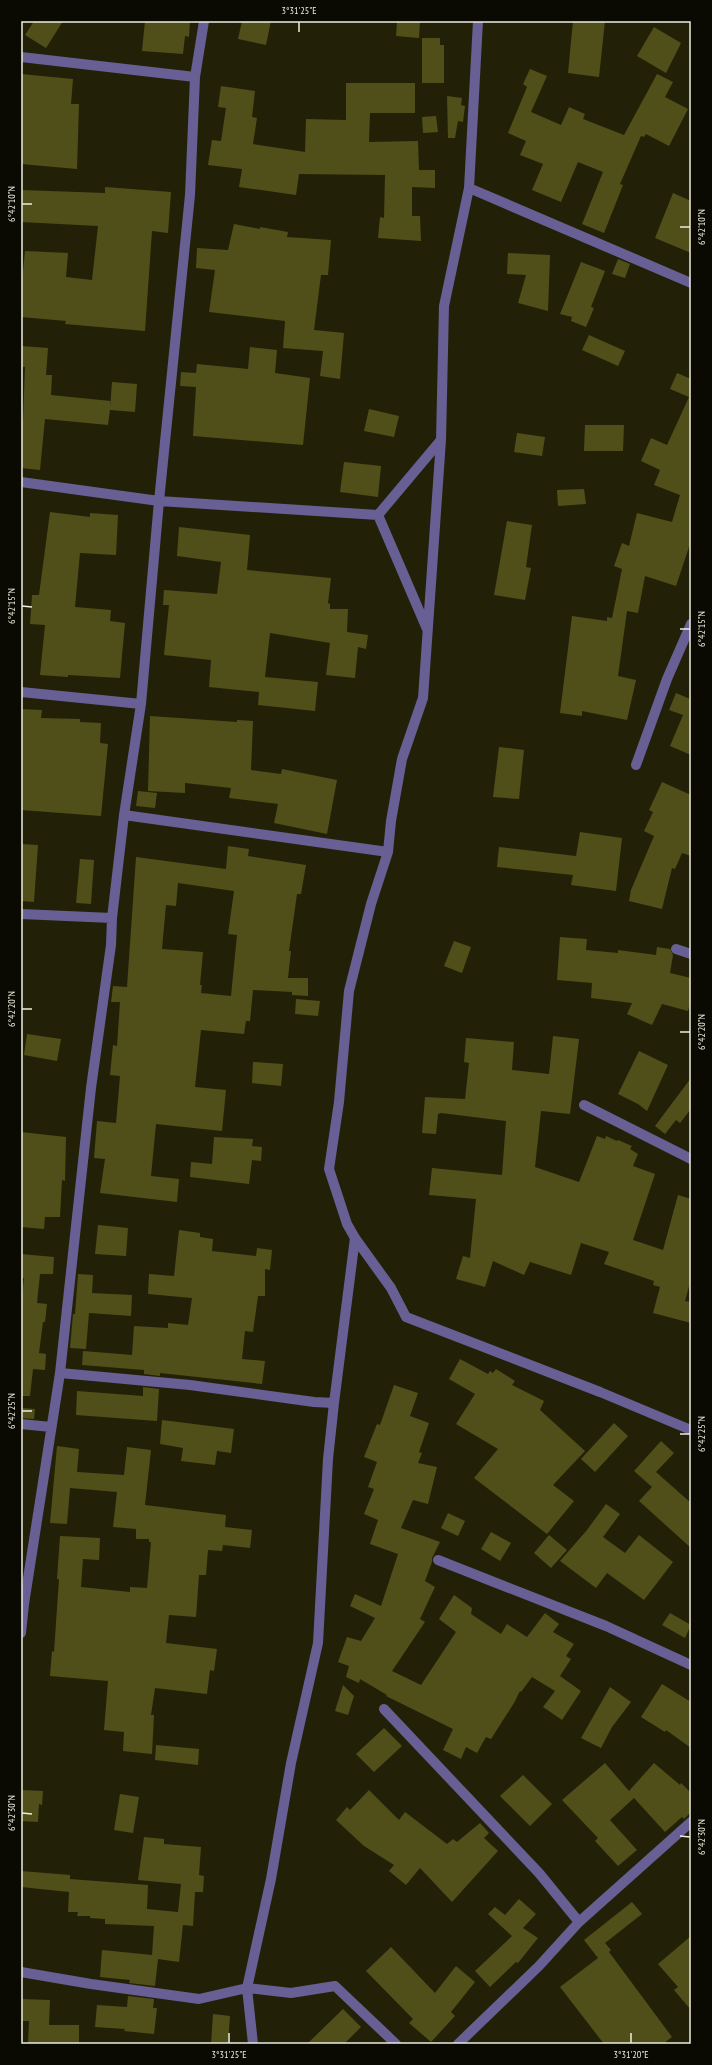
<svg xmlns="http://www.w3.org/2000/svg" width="712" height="2065" font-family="'PT Sans Narrow',sans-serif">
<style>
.building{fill:#504f19;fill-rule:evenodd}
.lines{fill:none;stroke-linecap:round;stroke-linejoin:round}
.minor{stroke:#685f94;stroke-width:10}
.ticks{fill:none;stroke:#edeedf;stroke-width:1.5}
.neatline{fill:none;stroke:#edeedf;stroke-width:1.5}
.ticks-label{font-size:10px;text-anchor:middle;fill:#edeedf}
</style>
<rect width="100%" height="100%" fill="#222108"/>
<path class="building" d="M34,21H63L46,48L25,35Z
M145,21H190L189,37L185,36L183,54L142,51Z
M242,21H271L266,45L238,39Z
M397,21H420L419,38L396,36Z
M573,21H605L599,77L568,73Z
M654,27L681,43L666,73L637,56Z
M422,38H440V45H444V83H422Z
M530,69L547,76L531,112L561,125L569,107L585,114L583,119L624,135L657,74L673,82L665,97L688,109L669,146L646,134L644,137L641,136L620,184L623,185L604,233L582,224L603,172L578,162L561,202L532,190L543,164L520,155L526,141L508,133L527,87L523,84Z
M21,74L73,79L71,104H79L77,169L21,164Z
M346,83H415V113H370L369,142L418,141L419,170H435V188L412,187V216H420L421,241L378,238L380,217L384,218L385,175L299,174L296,195L239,187L242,169L208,165L212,140L221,141L226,108L218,107L221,86L255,91L252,117L257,118L253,144L305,152L306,119L346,120Z
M447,96L462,98L461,105L465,106L463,122L458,121L455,138H448Z
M436,116L438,132L423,133L422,117Z
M105,187L171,192L168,233L152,231L145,331L65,324L66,321L21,317V292L25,251L68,253L66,277L92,280L98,226L21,222V190L105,193Z
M673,193L691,201V253L655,238Z
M234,224L260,229V227L288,232L287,237L331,240L328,275H321L314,330L344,333L340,379L320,376L323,351L283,348L285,321L209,312L215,270L196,268L197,248L228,250Z
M508,253L550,255L548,311L518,303L526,275L507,274Z
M618,259L630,264L625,278L612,274Z
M581,262L605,271L591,307L594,308L586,327L571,321L572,317L560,314Z
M589,335L625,351L618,366L582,350Z
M21,346L48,348L46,375H52L51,395L111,401L108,425L45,419L40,470L21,468V421H23L25,367H21Z
M250,347L277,350L275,373L310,378L303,445L193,436L196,387L180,386L181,372L196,373L197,364L248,369Z
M677,373L691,379V541L676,586L645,576L638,613L627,611L618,676L636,680L627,720L582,711V716L560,713L572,616L607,621V617L612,618L622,569L614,566L622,543L629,546L637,513L672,522L680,495L654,485L660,470L641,461L651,438L667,445L689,397L670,389Z
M112,382L137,384L135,412L110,410Z
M369,409L399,416L394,437L364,431Z
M585,425H624L623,451H584Z
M517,433L545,437L542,456L514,452Z
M344,462L381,466L378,497L340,492Z
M584,489L586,504L558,506L557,490Z
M50,512L90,517V513L118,515L116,555L80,553L75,607L111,610L110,621L125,623L120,678L68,675V677L40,675L45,625L30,624L32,595H39Z
M507,521L532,525L526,567L531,568L525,600L494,595Z
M179,527L250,535L247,570L331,578L328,603L330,604V609H348L347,632L368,635L366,649L358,647L355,678L326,675L330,643L270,633L265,677L318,682L315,711L258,705L259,692L209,687L211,660L164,655L169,605H163L164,590L217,594L221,562L177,556Z
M676,693L690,699L691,697V755L670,746L683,715L669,710Z
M21,709L42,710L41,718L80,719V722L101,723L100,743L108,744L101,816L21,810Z
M150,716L237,722V720L253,721L251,770L281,774L282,769L337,780L327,834L274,823L278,804L229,798L231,788L185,783V793L148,791Z
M499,747L524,750L519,799L493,797Z
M662,782L691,795V856L682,853L675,869L672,868L662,909L629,901L631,890L654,836L644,831L653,812L649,810Z
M138,791L157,793L155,808L136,806Z
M580,832L622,838L616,891L571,885L573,875L497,867L499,847L576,856Z
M21,844L38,845L34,902L21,901Z
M228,846L249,849L248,856L306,865L301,894H297L289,951H291L288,978H308V996L292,995V992L253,990L250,1021H246L244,1034L201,1030L195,1087L226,1090L222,1131L156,1124L151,1176L179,1179L177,1202L100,1193L105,1159L94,1158L97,1121L116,1123L120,1076L110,1075L113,1045L117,1046L120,1002H111L113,986L127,987L136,857L226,869ZM178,883L234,891L228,934L237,935L231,996L201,993L202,985H200L203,952L162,949L166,905L176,906Z
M80,859L94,860L91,904L76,903Z
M560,937L587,939L586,950L618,953V950L656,955L657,947L670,949L673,955L670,973L691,978V1001L688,1011L662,1004L652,1025L627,1014L632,1003L591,998L592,983L557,980Z
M454,941L471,947L462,973L444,966Z
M296,999L320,1001L318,1016L295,1014Z
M27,1034L61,1039L57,1061L24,1055Z
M553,1036L579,1039L570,1114L541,1111L535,1167L579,1182L597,1136L605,1139L606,1136L617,1141L618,1140L632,1146L630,1149L638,1154L633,1166L655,1174L633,1240L663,1250L678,1195L691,1199V1279L685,1301L691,1302V1323L653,1313L660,1287L653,1285L654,1281L604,1264L609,1252L581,1243L571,1275L530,1262L524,1275L493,1261L485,1287L456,1279L463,1256L470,1258L476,1199L429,1195L432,1168L502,1175L506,1121L441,1113L438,1114L436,1134L422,1133L425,1097L465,1099L469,1063L464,1062L466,1038L514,1042L512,1070L549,1074Z
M639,1051L668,1065L647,1111L638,1104L618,1094Z
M253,1062L283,1064L281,1086L252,1083Z
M691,1078V1109L680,1123L676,1120L665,1134L655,1126Z
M21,1132L66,1137L65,1181L62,1180L60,1217H45L44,1229L21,1227Z
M214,1137L253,1139L252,1146L262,1147L261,1161L252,1160L249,1184L190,1177L191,1162L212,1164Z
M98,1225L128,1228L126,1256L95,1254Z
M179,1230L200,1233V1237L213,1239L212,1251L256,1256L257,1248L272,1250L270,1270L265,1269V1296H258L253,1332L245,1331L242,1359L265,1361L262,1384L160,1373V1376L144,1374V1370L82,1365L83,1351L132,1355L134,1326L168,1328V1323L188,1325L192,1298L148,1294L149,1274L174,1276Z
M21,1254L54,1257L53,1274H40L37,1303L47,1304L45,1322H43L39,1353L46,1354L45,1370L33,1369L30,1396H21V1309L24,1278H21Z
M78,1274L93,1275L92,1293L132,1295L131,1316L89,1313L86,1349L70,1348L73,1314H75Z
M460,1359L488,1374L490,1371L493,1373L496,1369L515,1381L512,1385L544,1401L540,1410L585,1451L553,1485L574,1501L547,1534L474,1478L498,1449L456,1424L475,1394L449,1379Z
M394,1385L418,1393L410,1416L429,1423L419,1452L422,1453L418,1463L437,1467L428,1504L413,1500L401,1528L440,1542L432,1558V1562L425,1581L435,1587L420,1619L425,1622L392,1671L421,1685L456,1632L439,1619L454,1595L472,1608L471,1614L501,1634L507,1624L527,1637L545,1613L559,1624L553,1632L574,1644L566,1656L571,1659L560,1676L581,1691L562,1720L543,1707L555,1691L532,1677L521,1692L520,1691L514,1703L491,1739L486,1737L477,1753L466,1747L461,1759L443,1750L453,1729L386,1696L387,1695L360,1679L359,1683L346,1677L349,1666L338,1662L347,1637L361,1641L375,1618L350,1606L355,1594L381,1606L398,1554L370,1544L378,1520L364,1514L374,1489L368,1487L377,1462L364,1457L377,1424L380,1425Z
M143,1387L159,1389L157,1421L76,1415L77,1391L143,1396Z
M21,1408L35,1409L34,1419L21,1418Z
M162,1420L234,1429L231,1453L217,1451L215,1465L181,1461L183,1448L160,1444Z
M614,1423L628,1436L595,1472L581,1459Z
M661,1441L674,1453L656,1472L691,1503V1548L639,1501L652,1487L634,1471Z
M57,1446L79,1449L77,1472L124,1475L127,1447L151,1450L145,1505L226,1515L225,1527L252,1530L250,1548L223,1545L222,1551L208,1550L206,1575H199L196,1617L169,1615L166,1643L217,1649L214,1671L210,1670L207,1694L155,1688L151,1715H154L152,1754L123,1751L124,1732L104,1730L108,1681L50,1676L52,1651L54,1652L59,1579H57L60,1536L100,1538L99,1560L83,1559L81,1587L130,1592V1587L147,1588L151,1542H149V1539H136V1529L113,1527L117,1492L70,1488L67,1524L50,1523Z
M606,1504L620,1514L603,1537L625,1553L639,1535L673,1562L644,1600L607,1573L596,1588L560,1561L587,1530Z
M448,1513L465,1521L458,1536L441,1528Z
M491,1532L511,1543L500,1561L481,1549Z
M549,1535L567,1550L551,1568L534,1553Z
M670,1613L691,1625L685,1638L662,1625Z
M662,1684L691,1702V1748L666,1730L665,1732L641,1717Z
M343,1685L354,1696L348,1715L335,1711Z
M610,1687L631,1702L612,1727L601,1748L581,1738Z
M384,1728L402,1746L374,1772L356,1754Z
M156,1745L199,1749L198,1765L155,1760Z
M605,1763L629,1791L654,1763L680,1785L681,1783L691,1793V1812L684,1819L682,1817L665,1832L634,1798L610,1820L637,1850L618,1866L595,1841L598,1838L562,1800Z
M523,1775L552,1804L530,1826L500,1796Z
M21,1790L43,1791L42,1805L39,1804L38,1822L21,1821Z
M369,1790L399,1820L405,1812L447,1844L453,1839L457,1842L480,1823L489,1833L484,1838L498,1851L452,1902L420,1868L406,1885L389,1871L394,1865L364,1846L336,1820L347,1807L350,1810Z
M120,1794L139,1797L133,1833L114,1830Z
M144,1837L164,1839V1844L201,1847L199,1875L204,1876L203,1892H195L193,1926L183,1925L179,1962L158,1959L155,1986L129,1983L130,1980L100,1977L102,1950L152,1955L154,1926L105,1924V1919L90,1918V1916H77L78,1912H68L69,1892L21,1887V1871L70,1875V1879L148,1885L147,1909L178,1912L181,1884L138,1880Z
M519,1899L536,1914L523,1928L538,1938L518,1963L516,1962L490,1987L475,1971L512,1936L488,1914L495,1907L505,1915Z
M632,1902L642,1914L605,1943L611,1950L609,1952L672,2037L663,2044H604L560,1987L598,1958L584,1940Z
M691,1936V2010L674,1990L678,1987L658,1964Z
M391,1947L435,1993L456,1966L475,1982L451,2012L455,2016L431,2042L409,2023L413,2019L366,1971Z
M128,1996L154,1999L153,2008H157L154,2034L124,2031L125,2029L95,2027L97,2005L127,2007Z
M21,1999L50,2000L49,2025H79V2044H28L29,2021H21Z
M343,2009L361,2027L344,2044H307Z
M213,2014L230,2016L228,2044H211Z"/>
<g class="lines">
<path class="minor" d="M21,57L195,77
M469,188L691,283
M21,482L159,501L378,515
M378,515L427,629
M378,515L441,440
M21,692L141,704
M636,765L667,679L691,624
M124,815L388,852
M21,914L112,918
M676,949L691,954
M584,1105L691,1159
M355,1238L391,1288L406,1317L600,1392L691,1430
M60,1373L190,1385L314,1402L334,1403
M21,1424L51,1427
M438,1560L606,1626L691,1665
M21,1633L24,1604L60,1373L91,1088L111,945L112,918L124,815L141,704L159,501L190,195L195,77L204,21
M384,1709L539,1873L579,1922
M21,1972L91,1984L199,1999L247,1988L291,1993L335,1986L396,2044
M253,2044L247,1988L271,1879L291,1763L318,1643L328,1459L334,1403L355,1238L347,1224L329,1169L339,1102L349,991L371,904L388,852L391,821L402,759L423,698L441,440L444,306L469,188L478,21
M458,2044L539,1966L579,1922L691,1822"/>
</g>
<path class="ticks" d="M299,32V22M22,204H32M680,227H690M22,606L32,607M680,629H690M22,1009H32M680,1032H690M22,1411H32M680,1434H690M22,1813L32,1814M680,1836L690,1837M229,2043V2033M631,2043V2033"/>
<rect width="712" height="2065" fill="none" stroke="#0a0a03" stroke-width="44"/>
<rect x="22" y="22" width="668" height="2021" class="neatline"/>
<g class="ticks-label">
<text x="299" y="14">3°31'25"E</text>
<text transform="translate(11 204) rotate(-90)" y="4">6°42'10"N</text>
<text transform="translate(701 227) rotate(-90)" y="4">6°42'10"N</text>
<text transform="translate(11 606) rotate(-90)" y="4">6°42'15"N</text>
<text transform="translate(701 629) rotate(-90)" y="4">6°42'15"N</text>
<text transform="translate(11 1009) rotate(-90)" y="4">6°42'20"N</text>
<text transform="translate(701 1032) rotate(-90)" y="4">6°42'20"N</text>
<text transform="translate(11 1411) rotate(-90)" y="4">6°42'25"N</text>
<text transform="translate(701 1434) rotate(-90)" y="4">6°42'25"N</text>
<text transform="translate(11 1813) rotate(-90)" y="4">6°42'30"N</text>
<text transform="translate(701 1837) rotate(-90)" y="4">6°42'30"N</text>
<text x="229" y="2058">3°31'25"E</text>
<text x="631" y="2058">3°31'20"E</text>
</g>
</svg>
